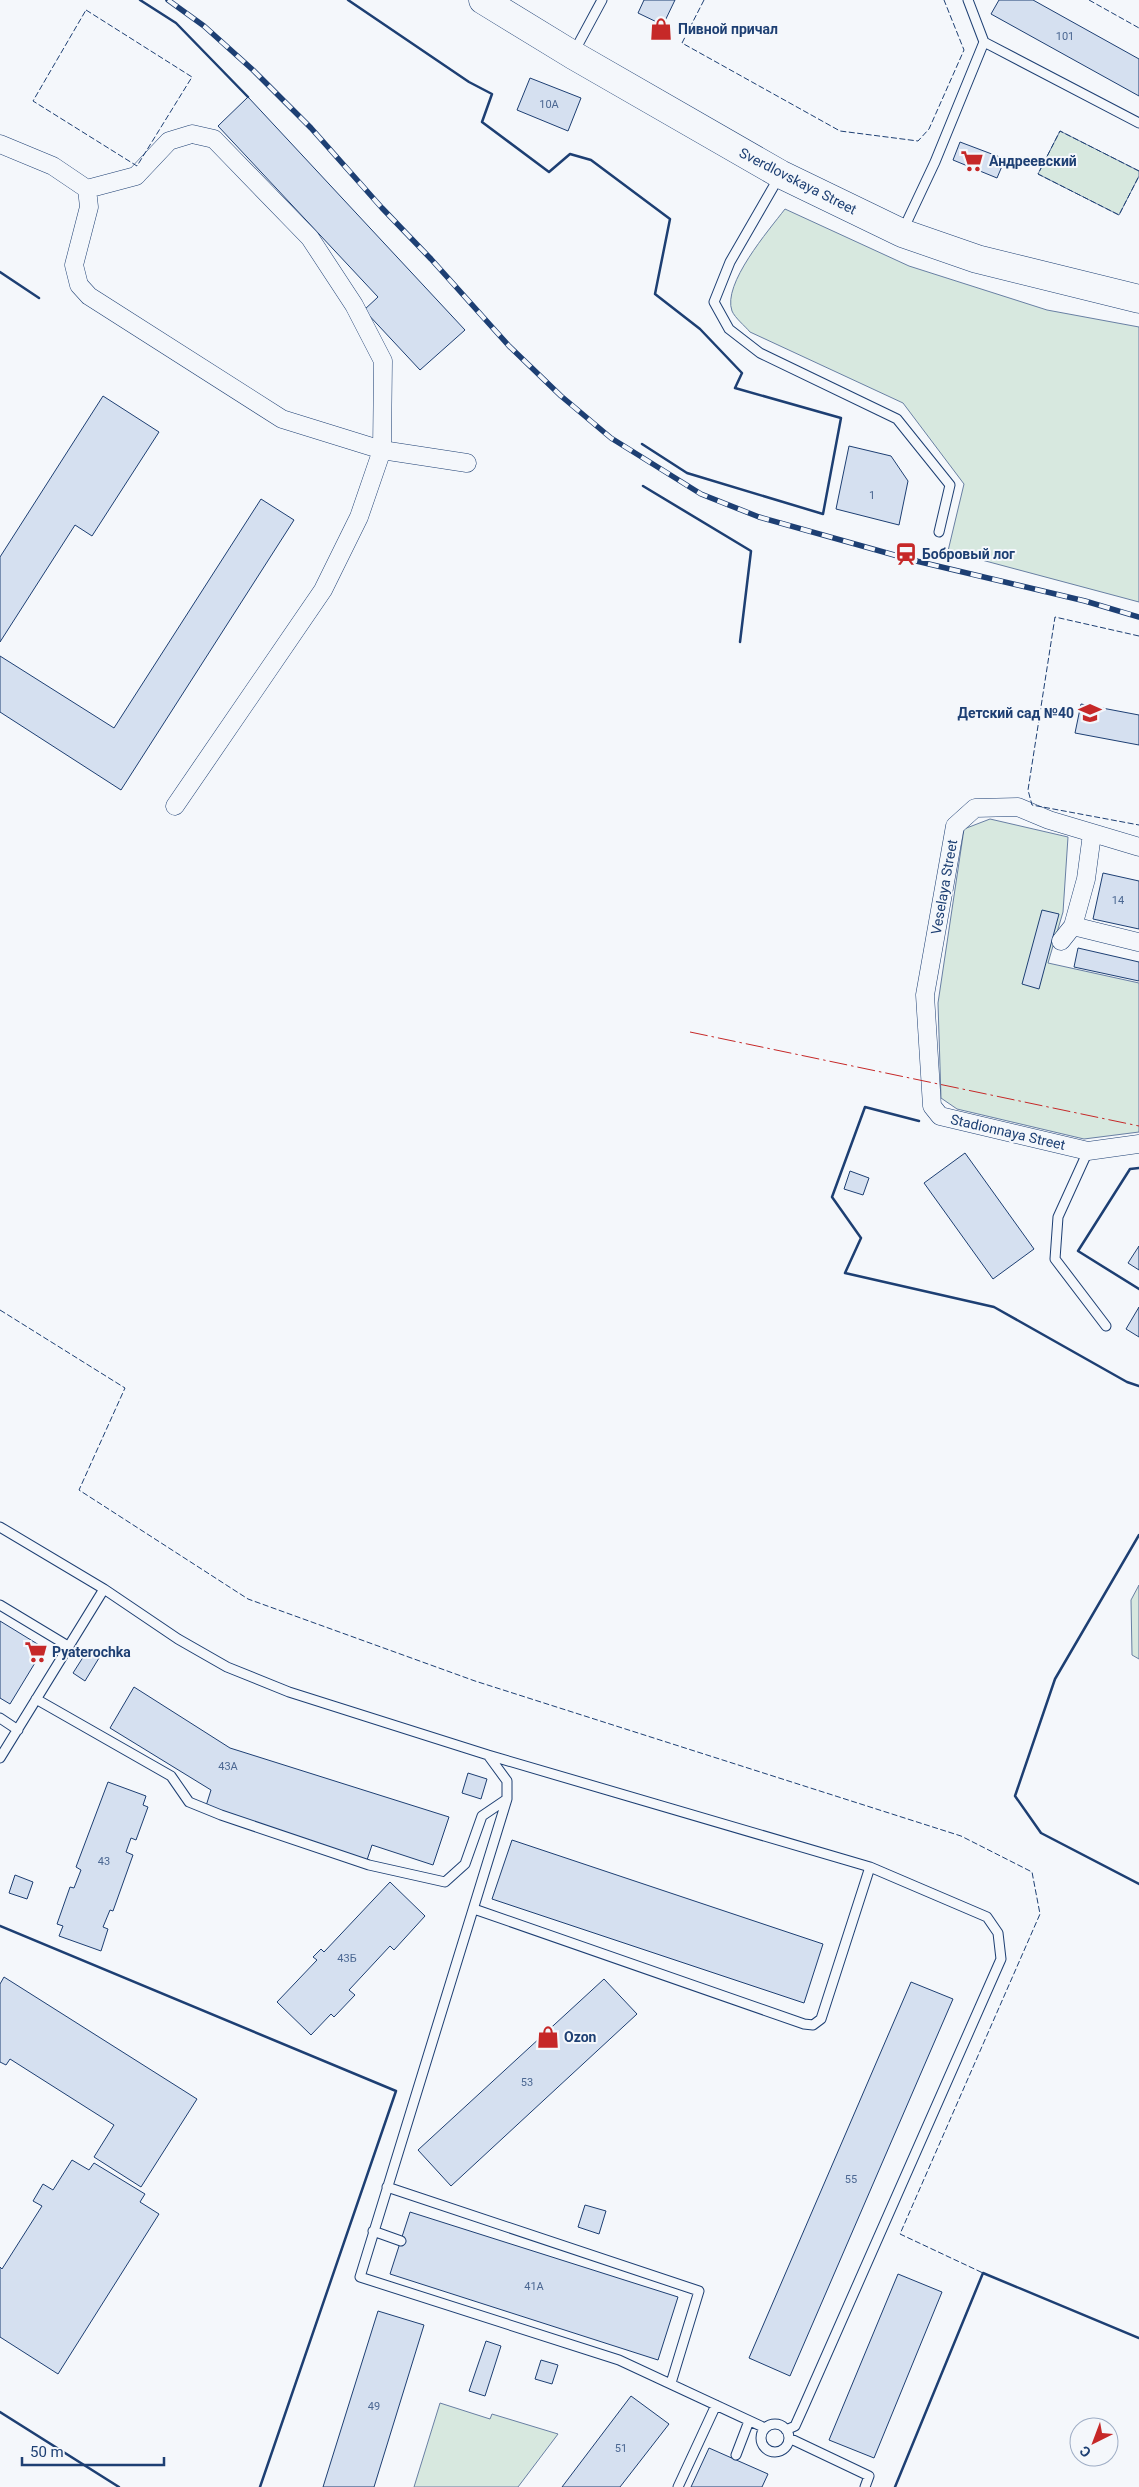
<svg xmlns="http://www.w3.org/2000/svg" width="1139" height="2487" font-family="Roboto,sans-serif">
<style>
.green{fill:#d7e8df;stroke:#687fa3}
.building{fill:#d5e0f0;stroke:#1d3f73}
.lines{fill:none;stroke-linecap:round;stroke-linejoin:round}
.service-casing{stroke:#1d3f73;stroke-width:11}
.minor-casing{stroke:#1d3f73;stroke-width:19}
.trunk-casing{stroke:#1d3f73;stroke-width:29}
.service{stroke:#f4f7fb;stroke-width:9}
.minor{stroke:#f4f7fb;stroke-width:18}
.trunk{stroke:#f4f7fb;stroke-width:28}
.rail-casing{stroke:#1d3f73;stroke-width:5.5}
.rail{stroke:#f4f7fb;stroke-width:4;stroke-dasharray:11;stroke-linecap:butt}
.fence{stroke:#1d3f73;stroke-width:1;stroke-dasharray:6 2.5;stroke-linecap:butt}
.wall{stroke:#1d3f73;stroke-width:2.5}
.power{stroke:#c62828;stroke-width:1;stroke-dasharray:18 4 2.5 4;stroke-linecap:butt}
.labels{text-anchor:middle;stroke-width:4;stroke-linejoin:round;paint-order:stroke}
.number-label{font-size:11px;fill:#4b6792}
.poi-label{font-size:14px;font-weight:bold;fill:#1d3f73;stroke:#f4f7fb;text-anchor:start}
.street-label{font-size:14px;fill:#1d3f73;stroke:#f4f7fb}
</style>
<rect width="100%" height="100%" fill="#f4f7fb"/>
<path class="green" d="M1060,131L1139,171V176L1119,215L1038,174Z
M785,209L909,266L1047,310L1139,327V602L948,551L964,484L903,403L750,332C745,326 735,318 732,311C722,284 769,230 785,209Z
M990,819L1068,837L1063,912L1048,963L1139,983V1132L1084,1139L957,1109L941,1098L938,1003L964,829Z
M1139,1585V1659L1132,1655L1131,1600Z
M440,2403L490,2419L492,2414L558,2434L518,2487H414Z"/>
<path class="building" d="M644,0H675L663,25L638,13Z
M999,0H1033L1139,59V96L991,14Z
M530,78L581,98L568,131L517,110Z
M248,97L465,330L420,370L364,310L378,297L218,126Z
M960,142L1005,159L997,178L953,160Z
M103,396L159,432L92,536L75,525L0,642V557Z
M849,446L891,456L908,481L899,525L836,509Z
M261,499L294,520L121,790L0,712V656L114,728Z
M1081,704L1139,715V745L1075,733Z
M1103,873L1139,881V929L1093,919Z
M1042,910L1059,914L1039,989L1022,984Z
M1078,948L1139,962V981L1074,967Z
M965,1153L1034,1249L993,1279L924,1183Z
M850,1171L869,1178L863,1195L844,1189Z
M1139,1246V1270L1128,1263Z
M1139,1307V1337L1126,1329Z
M0,1621L44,1648L10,1704L0,1698Z
M87,1651L99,1658L85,1681L73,1673Z
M134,1687L230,1748L449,1817L433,1865L372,1845L367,1860L206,1806L211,1790L110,1728Z
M468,1773L487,1779L481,1799L462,1793Z
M108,1782L146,1796L143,1805L148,1807L136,1840L131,1838L126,1852L133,1855L113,1911L110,1910L103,1927L108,1929L101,1951L59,1936L63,1926L57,1924L70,1887L74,1888L81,1870L76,1867Z
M512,1840L823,1944L804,2003L492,1899Z
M15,1875L33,1882L27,1899L9,1893Z
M390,1882L425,1916L394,1950L390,1946L349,1990L355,1995L334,2017L331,2014L311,2035L277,2002L317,1960L313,1957L321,1949L324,1952Z
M4,1977L197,2099L141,2187L94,2157L114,2125L10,2059L6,2065L0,2062V1984Z
M604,1979L637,2014L451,2186L418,2150Z
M911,1982L953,1999L790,2376L749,2358Z
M72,2160L89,2170L94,2163L145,2194L140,2202L159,2214L58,2374L0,2337V2267L2,2269L42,2206L33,2201L43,2184L53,2190Z
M585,2205L606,2211L599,2234L578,2227Z
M410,2212L678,2297L658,2360L390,2274Z
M898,2274L942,2292L874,2458L829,2440Z
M378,2311L424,2325L374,2487H323Z
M486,2341L501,2346L485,2396L469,2391Z
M541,2360L558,2365L552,2384L535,2379Z
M631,2396L669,2424L620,2487H562Z
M709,2448L768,2474L762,2487H691Z"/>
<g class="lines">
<defs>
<path id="service" d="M984,42L1139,123
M574,52L602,0
M779,177L730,262L714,302L729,329L760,353L897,419L950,485L939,532
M903,230L935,162L984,42L968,0
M1088,1151L1058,1217L1055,1259L1106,1326
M0,1527L104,1589
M0,1605L68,1646
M36,1699L171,1776L189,1802L221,1815L369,1865L445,1882L465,1864L482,1816L507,1799
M0,1718L18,1730
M488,1755L870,1867L987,1917L998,1933L1001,1959L804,2406L795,2426L786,2430
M0,1758L104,1589L178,1639L227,1667L289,1692L488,1755L507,1781V1799L360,2277L619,2360L765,2428
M474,1909L804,2024L813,2025L821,2019L870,1867
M387,2187L699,2291L671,2383
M373,2231L401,2241
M761 2438a14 14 0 1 1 28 0a14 14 0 1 1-28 0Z
M789,2438L869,2476L865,2487
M736,2455L749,2421
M678,2487L716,2405"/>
<path id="minor" d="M0,144L53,166L87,189L89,207L74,265L79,285L89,296L282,419L382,450L467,463
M87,189L136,176L169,141L192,134L214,139L310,238L354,305L383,361L382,450L359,517L323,590L175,806
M1139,847L1049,820L1018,807L975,808L955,826L925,995L932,1106L940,1116L1088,1151L1139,1144
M1073,926L1138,942
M1061,941L1073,926L1086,879L1092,834"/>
<path id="trunk" d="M483,0L573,55L780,174L902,233L977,259L1139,299"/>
</defs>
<use href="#service" class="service-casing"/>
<use href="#minor" class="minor-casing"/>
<use href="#trunk" class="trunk-casing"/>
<use href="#service" class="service"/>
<use href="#minor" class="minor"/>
<use href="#trunk" class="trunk"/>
<defs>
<path id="rail" d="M168,0L204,26L253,70L311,128L382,208L431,259L509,346L561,396L611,438L701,494L759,517L912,560L1085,601L1139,617"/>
</defs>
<use href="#rail" class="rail-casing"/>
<use href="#rail" class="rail"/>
<path class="fence" d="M704,0L682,43L840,131L918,141L929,129L964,50L944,0
M1089,0L1139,28
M86,10L192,77L137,166L33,101Z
M1139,171L1060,131L1038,174L1119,215L1139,176
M1139,636L1055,617L1028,790L1032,805L1139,825
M0,1310L125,1388L79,1490L248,1599L475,1681L961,1836L1032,1872L1040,1914L900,2234L983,2273"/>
<path class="wall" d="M140,0L176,23L248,97
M348,0L469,82L492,94L482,122L549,172L570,154L591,160L670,219L655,294L700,329L742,373L735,388L841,418L823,514L687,473L642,444
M0,272L39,298
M643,486L751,551L740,642
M919,1121L865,1107L832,1197L861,1238L845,1273L994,1307L1127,1382L1139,1386
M1139,1168L1130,1169L1078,1251L1139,1289
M1139,1535L1055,1679L1015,1796L1041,1833L1139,1884
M0,1926L396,2091L260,2487
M0,2412L119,2487
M895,2487L983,2273L1139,2338"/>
<path class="power" d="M690,1032L1139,1126"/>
</g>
<defs>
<symbol id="shop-bare" viewBox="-9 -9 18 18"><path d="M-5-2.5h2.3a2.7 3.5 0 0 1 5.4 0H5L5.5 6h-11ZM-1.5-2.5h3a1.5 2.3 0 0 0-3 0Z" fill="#c62828" stroke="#f4f7fb" stroke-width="2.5" paint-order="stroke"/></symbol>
<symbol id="supermarket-bare" viewBox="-9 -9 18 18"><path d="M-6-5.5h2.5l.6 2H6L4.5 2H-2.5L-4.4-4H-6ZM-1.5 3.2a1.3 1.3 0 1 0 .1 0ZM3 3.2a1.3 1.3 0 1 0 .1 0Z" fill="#c62828" stroke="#f4f7fb" stroke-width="2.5" paint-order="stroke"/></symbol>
<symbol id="station-bare" viewBox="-9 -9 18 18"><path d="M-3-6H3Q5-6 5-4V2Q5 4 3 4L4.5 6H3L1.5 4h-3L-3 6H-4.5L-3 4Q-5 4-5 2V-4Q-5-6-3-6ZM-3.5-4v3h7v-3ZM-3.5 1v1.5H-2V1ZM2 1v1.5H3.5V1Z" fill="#c62828" stroke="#f4f7fb" stroke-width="2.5" paint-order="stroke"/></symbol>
<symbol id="school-bare" viewBox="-9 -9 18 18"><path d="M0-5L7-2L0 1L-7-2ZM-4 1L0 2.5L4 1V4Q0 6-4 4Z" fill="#c62828" stroke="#f4f7fb" stroke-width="2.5" paint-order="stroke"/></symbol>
</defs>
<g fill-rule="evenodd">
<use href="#shop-bare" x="645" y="13" width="32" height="32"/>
<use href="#supermarket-bare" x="956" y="145" width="32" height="32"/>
<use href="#station-bare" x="890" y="538" width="32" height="32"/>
<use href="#school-bare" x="1074" y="697" width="32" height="32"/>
<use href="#supermarket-bare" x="20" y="1636" width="32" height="32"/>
<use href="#shop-bare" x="532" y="2021" width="32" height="32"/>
</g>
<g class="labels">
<g class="number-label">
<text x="1065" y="40">101</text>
<text x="549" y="108">10А</text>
<text x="872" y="499">1</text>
<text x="1118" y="904">14</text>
<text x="228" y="1770">43А</text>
<text x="104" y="1865">43</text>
<text x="347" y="1962">43Б</text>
<text x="527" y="2086">53</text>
<text x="851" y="2183">55</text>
<text x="534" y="2290">41А</text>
<text x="374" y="2410">49</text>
<text x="621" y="2452">51</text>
</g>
<g class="poi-label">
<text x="678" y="34">Пивной причал</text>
<text x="989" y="166">Андреевский</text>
<text x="922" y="559">Бобровый лог</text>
<text x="1074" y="718" text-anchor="end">Детский сад №40</text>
<text x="52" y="1657">Pyaterochka</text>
<text x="564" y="2042">Ozon</text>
</g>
<g class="street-label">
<text transform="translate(798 181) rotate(27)" y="5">Sverdlovskaya Street</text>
<text transform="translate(944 887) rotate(-80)" y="5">Veselaya Street</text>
<text transform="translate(1008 1132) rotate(13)" y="5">Stadionnaya Street</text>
</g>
</g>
<g transform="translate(1094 2442) rotate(222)"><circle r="24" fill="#f4f7fb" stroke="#9eadc5"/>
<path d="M0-4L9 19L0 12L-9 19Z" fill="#c62828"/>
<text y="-8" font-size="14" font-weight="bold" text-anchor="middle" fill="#1d3f73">С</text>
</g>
<path d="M22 2457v8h142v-8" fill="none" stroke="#1d3f73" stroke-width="2.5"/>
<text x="30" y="2457" font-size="15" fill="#1d3f73" stroke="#f4f7fb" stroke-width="4" paint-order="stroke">50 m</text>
</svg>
